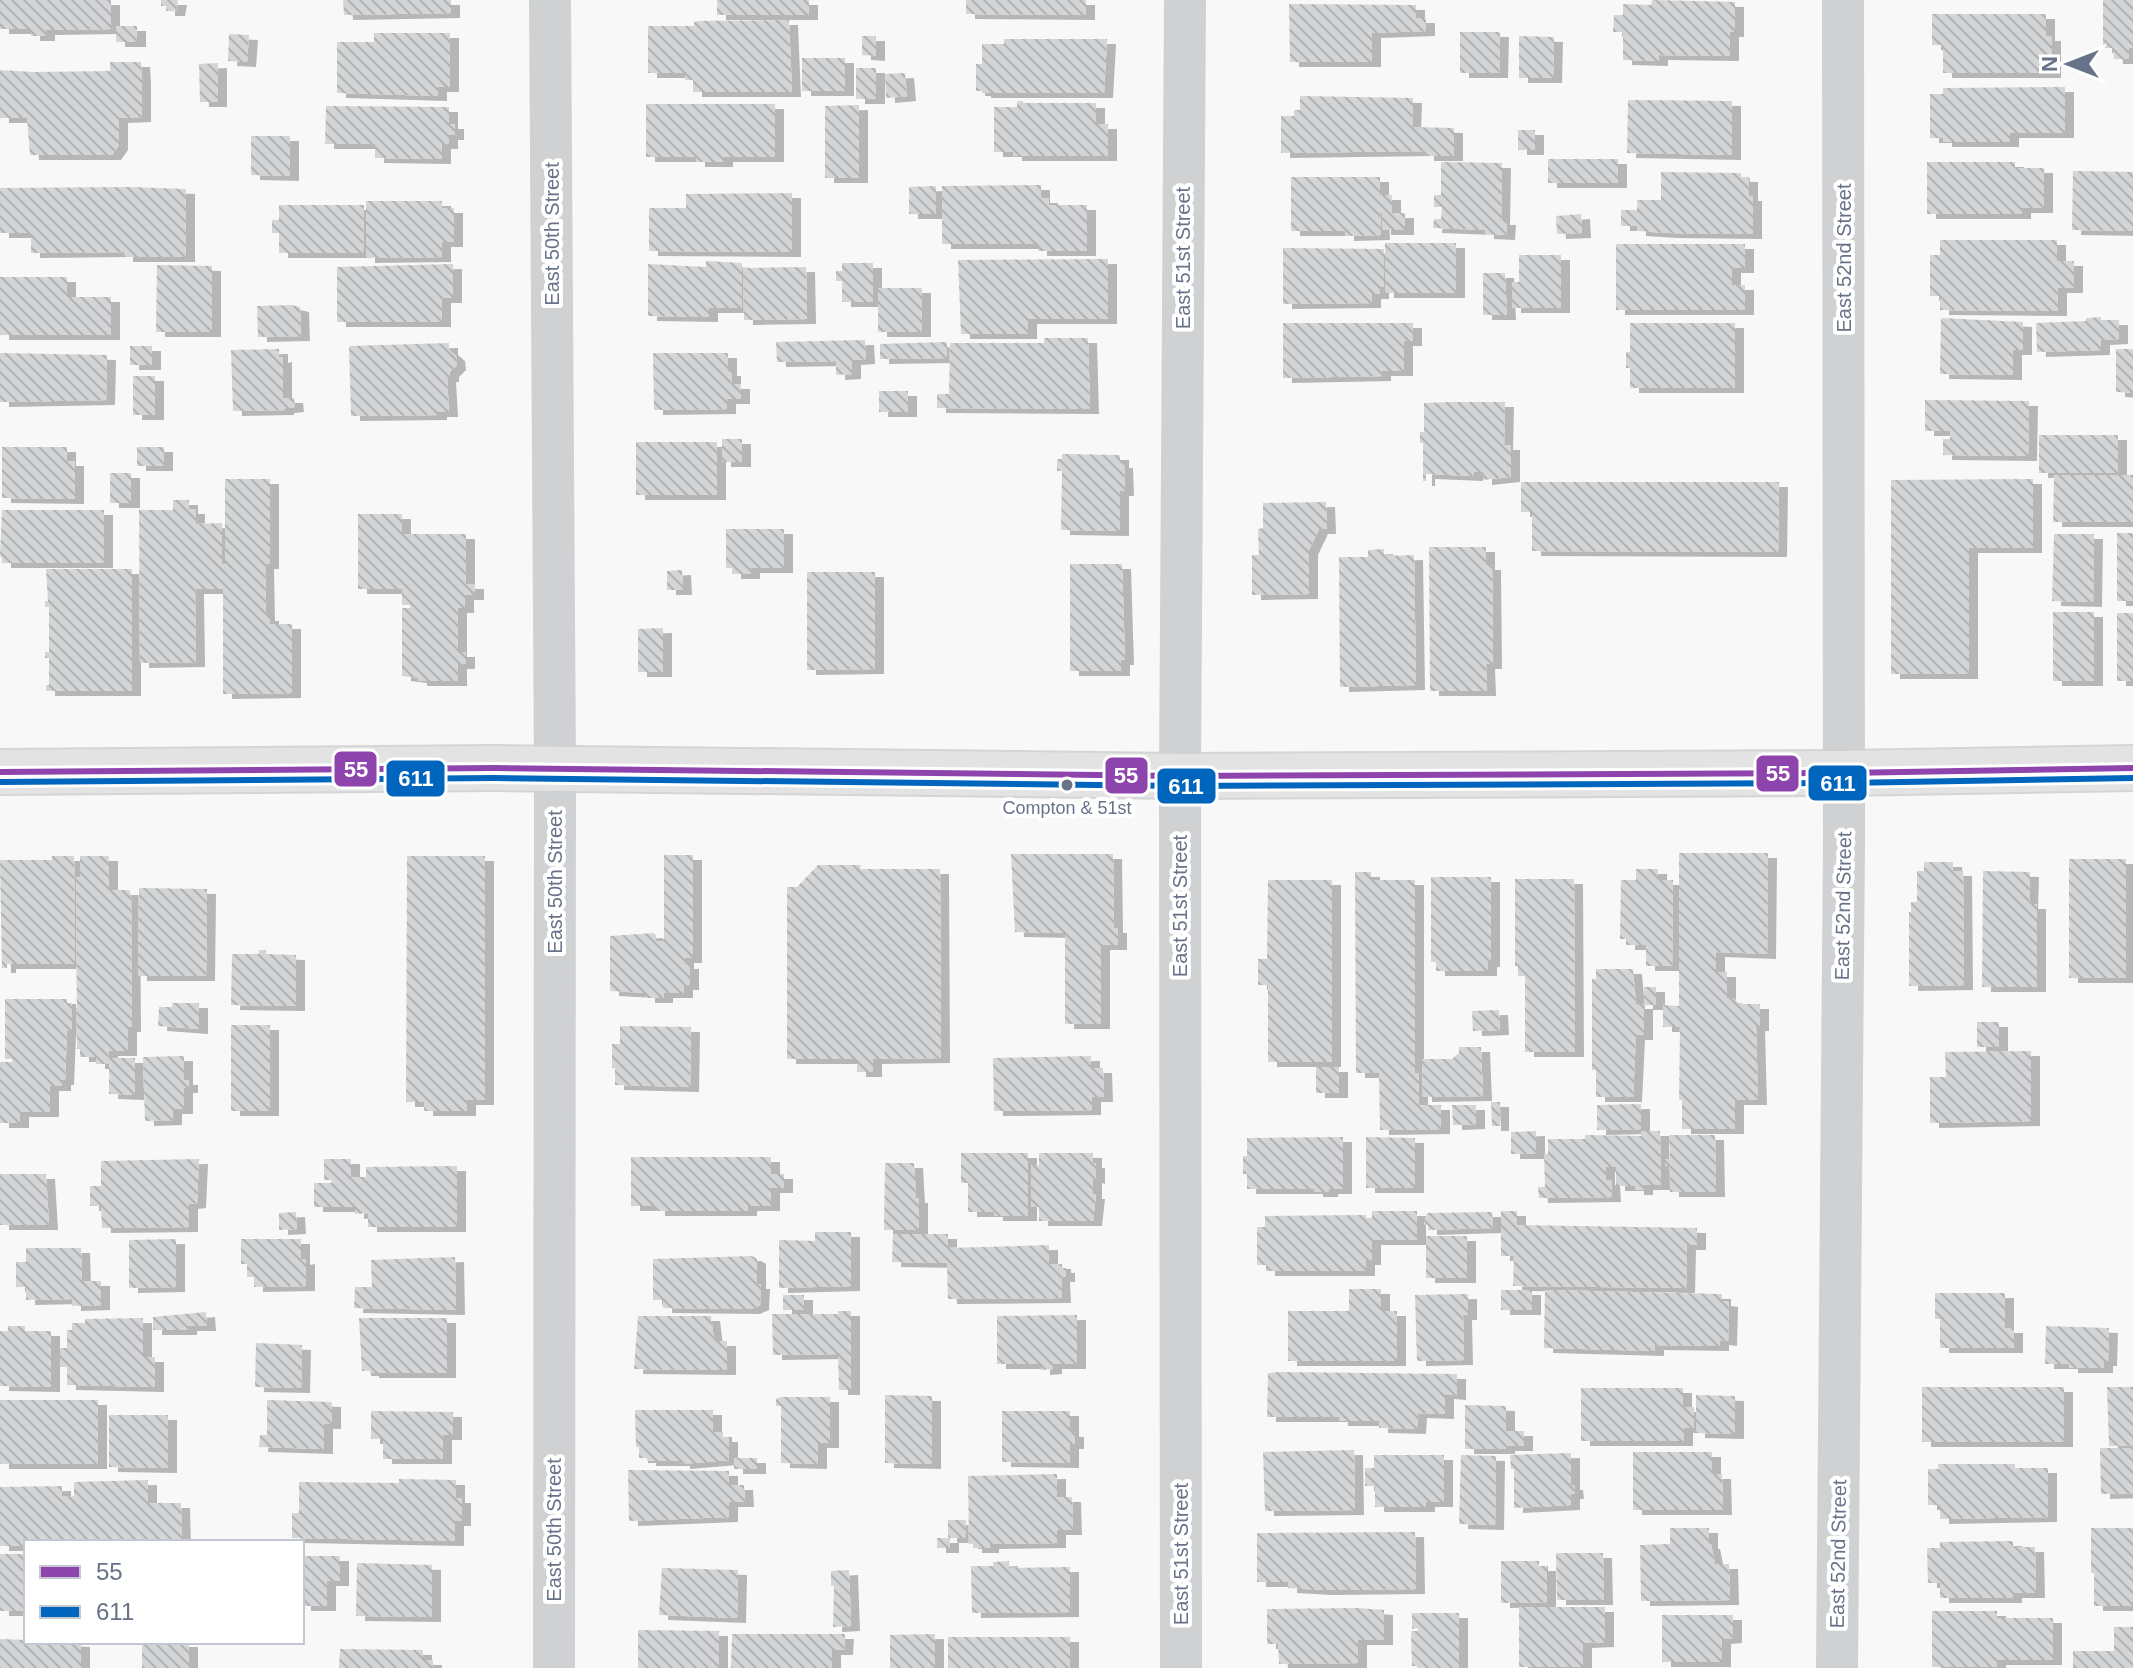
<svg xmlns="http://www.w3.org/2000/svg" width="2133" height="1668" font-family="Arial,sans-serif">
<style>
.building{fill:url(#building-back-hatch);filter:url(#shadow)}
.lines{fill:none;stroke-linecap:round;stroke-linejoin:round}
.secondary-casing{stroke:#d4d5d7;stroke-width:48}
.street{stroke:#d0d1d3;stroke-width:42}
.secondary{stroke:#e3e3e4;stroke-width:44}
.bus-1-casing{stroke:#fff;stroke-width:12}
.bus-2-casing{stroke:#fff;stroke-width:12}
.bus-1{stroke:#8e44ad;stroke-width:6}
.bus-2{stroke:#0065bd;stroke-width:6}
.bus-dot{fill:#687288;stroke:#fff;stroke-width:3}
.labels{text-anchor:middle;stroke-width:8;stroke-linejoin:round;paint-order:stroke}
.bus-label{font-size:18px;fill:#687288;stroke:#fff}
.street-label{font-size:20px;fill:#687288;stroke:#fff}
.line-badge{stroke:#fff;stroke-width:3}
.badge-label{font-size:22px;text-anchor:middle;font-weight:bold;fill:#fff}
</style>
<defs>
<pattern id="building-back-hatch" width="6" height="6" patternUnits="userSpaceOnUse" patternTransform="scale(2)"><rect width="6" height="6" fill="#d4d5d6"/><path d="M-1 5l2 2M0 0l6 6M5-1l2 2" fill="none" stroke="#b0b1b3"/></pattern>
<filter id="shadow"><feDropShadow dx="9" dy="5" stdDeviation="0" flood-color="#0004"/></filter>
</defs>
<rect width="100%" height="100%" fill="#f8f8f8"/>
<path class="building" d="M0,0H111V29L46,30V36H31V29H0Z
M161,0H178L176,11H166V6H161Z
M343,0H451V13L344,15Z
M717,0H809V15H717Z
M966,0H1086V15L966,14Z
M1652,0L1735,2V32H1730V56L1659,55V61L1623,60V32H1613L1614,15H1623V4L1651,5Z
M2103,0H2133V48H2129V59H2114L2113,48H2103Z
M1289,4L1416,5V18H1426V31L1372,33V62H1290Z
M1932,14H2046V36H2052V73H1943V45H1932Z
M789,20L792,92H693V80H685V73H648V26H694V22L698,21Z
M116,26H137V42H116Z
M1460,32H1500L1499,73H1460Z
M374,33H450V87H438V96L337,93V42H374Z
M229,34L249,35L247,62L228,61Z
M862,36H876V56L862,55Z
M1519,36L1554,37L1553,78H1519Z
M1004,39H1107L1104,93H982V91H976V64H982V44H1004Z
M802,58H845V91H802Z
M110,62H141L142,79V117L119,118V145L112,155H30L27,118H0V70L34,72L110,71Z
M218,63V102H200L199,64Z
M856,68H876V99H856Z
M905,73L907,96L886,98L885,74Z
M2065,87V133H2010V142H1943V138H1930V94H1943V88Z
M1300,96L1413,98L1412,127L1454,128V156H1425V151L1281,153V116H1294V110H1300Z
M1628,100L1732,101V155L1627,153Z
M1017,101H1023V103H1096V124H1108V156H1013V152H994V107H1017Z
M646,104H775V157H724V162H696V157H646Z
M859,105V178H825V106Z
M326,106L449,107V124H455V135H449V144H442V159L375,158V144H325Z
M1518,130H1535V150H1518Z
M251,136H290V176L251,175Z
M1548,159H1618V183H1548Z
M1441,162L1502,163L1501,220H1507L1506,235L1485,234V230L1433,228L1434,219H1441L1442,207H1434V195H1441Z
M1927,162H2015V168H2044V208H2022V214H1927Z
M2073,171L2133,172V231L2072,230Z
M1661,172L1741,173V177H1749V196H1753V234L1668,233L1637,231V226H1621V210H1637V200H1661Z
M1291,177H1380V195H1392V213H1405V230H1382V213H1380L1381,235L1345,236V231H1291Z
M1041,185V198H1049V205H1087V251H1038V244H942V186Z
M936,186V214H909V187Z
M130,187L186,189V257H124V252L31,253V233H0V188Z
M792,193V252L649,251V208H686V194Z
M366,201H442V208H454V242H442V257L366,258Z
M279,205H364L363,253H279V233H272V220H279Z
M1581,214L1582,233L1557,234L1556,216Z
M1940,240H2057V261H2074V288H2058V311L1940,310V296H1930V255H1940Z
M1385,243H1456V293H1385Z
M1616,244H1745V268H1732V285H1745V310H1616Z
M1283,248L1384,249V287H1380V294H1372V303L1283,304Z
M1519,255H1561V308H1512V282H1519Z
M1108,259V319H1028V334H961L958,260Z
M706,261L742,263V308H709V317L648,316V264L706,267Z
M842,263H873V302H842V281H836V271H842Z
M453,264V298H442V322H337V267Z
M157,265L212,266V332H156Z
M806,267L807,319L744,320L743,268Z
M1483,273H1505L1507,315H1483Z
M0,277H67V297H111V335H0Z
M878,288H922V332H878Z
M291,305L300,307L301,336L258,337L257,306Z
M2101,317V320H2119V339L2101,340V350L2037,352L2036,323L2086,321V318Z
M1941,318L2023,322V350H2013V375L1940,374Z
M1283,323H1413V341H1404V371H1382V376L1283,378Z
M1630,323H1735V388H1630V368H1626V352H1630Z
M1044,338H1088L1090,409L937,408V394H949L950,343H1044Z
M865,340L866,359L852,360V374L836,375V361L777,362L776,342Z
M947,342V358L880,359V344Z
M449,343V350L456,356L457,365L450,372V377H447L449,412H438V415L351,416L349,346Z
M130,346H152V365H130Z
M279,349V358L283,357V398H294L295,407L285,408V410L233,411L231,350Z
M2116,349H2133V393L2116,392Z
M0,353L107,355L106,400L0,402Z
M653,353H728V371H732V382L727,384H741V399H727V409L654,410Z
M133,376H155V415H133Z
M879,391H908V412H879Z
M1925,400L2029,401L2028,456L1943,455V439H1950V431H1925Z
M1450,402H1505L1504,445H1511V477L1483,480V472H1474V476L1426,474V481H1423V443H1420V432H1424V403Z
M2039,435H2118V473H2039Z
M722,439H742V462H722Z
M636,442H717V495H636Z
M2,447H67V461H75V499L2,498Z
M137,447H164V466H137Z
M1062,454L1120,455V463H1124L1125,491H1120V531L1061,530L1062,471H1057V459H1062Z
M110,473H131V503H110Z
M2054,475H2133V522H2053Z
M225,479H270V564H265L266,616H270V624H292V693L223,694V589H195L196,662L140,663L139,510H173V500H189V509H196V524L222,523V564H225Z
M2033,479V548H1969V674H1891V480Z
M1521,482H1779L1778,552L1532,551V512H1521Z
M1326,502L1327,529H1319L1309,550V594L1252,595V555H1259L1258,529L1263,528V503Z
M2,510H104V563H2V557H0Z
M358,514H402V534H466V584H475V595H465V608H458V652H466V664H458V681H418V678L402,676V608H410V605H402V589H358Z
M726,529H784V568H751V574H732V568H726Z
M2117,533H2133V601H2117Z
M2054,534H2094L2093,602L2052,601Z
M1429,547H1486V565H1492L1493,664H1486L1487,691H1430Z
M1384,549V556L1414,555L1416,685L1340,687L1339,557H1368V550Z
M1070,564H1122L1125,660H1121V671H1070Z
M46,569H132V691H46V685H49V658H45V652H49V607H45V601H48Z
M682,570L683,590H667V571Z
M807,572H875V669L807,670Z
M2053,612H2094V681H2053Z
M2117,613H2133V681H2117Z
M663,628V672H638V629Z
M1679,853H1768L1767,954L1716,952V972H1727V998H1732L1740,1004H1760V1026H1756L1758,1100H1735V1129H1682V1100H1679L1680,1027H1663V1005L1679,1006Z
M1011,854H1113L1114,928H1118V945H1101V1024H1065V933L1015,932Z
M664,855H693V958H685V964H690V985H684V993H664V998H646V993L610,991V936L653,933L656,935V941H664Z
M52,856H74L75,964H7V968H2L0,860H52Z
M80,856H109V890H129L131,895L132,1027H128V1051H109L108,1064H96V1057H80V1049H77L76,877H80Z
M407,856H485V1100H467V1111H424V1102H406Z
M2069,859H2126V978H2069Z
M1924,862H1953V871H1963L1964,985L1909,986V912H1911V902H1917V871H1924Z
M818,865H861L860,869H940L941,1058L873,1059V1072H857V1059H787V887H797Z
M1636,869H1658V880H1673L1672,966H1646V945H1626V939H1620L1621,880H1636Z
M1983,871L2030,872L2029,904H2037V987H1982Z
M1355,872H1371V880H1415V1073H1419V1105H1441V1129L1380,1130L1379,1073H1356Z
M1431,877H1491V962H1488V971H1436V962H1431Z
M1515,879H1574L1575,1052H1525V976H1518V966H1515Z
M1268,880H1332V1062H1268V985H1258V959H1267Z
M139,888L207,889L206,976H138Z
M259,950H266V954L296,955V1006L231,1005L232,954H259Z
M1596,969H1633L1636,1004H1644V987H1656V1005H1644V1035H1636L1633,1097H1596V1070H1592V979H1596Z
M5,999H67V1003H72V1031H67L65,1080H62V1086H50V1112H20V1123H0V1062H12V1059H5Z
M172,1003H199V1029L158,1026L159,1007H172Z
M1499,1010L1500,1030L1473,1031L1472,1011Z
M1977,1022H1999V1047H1977Z
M231,1025H270V1111H231Z
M620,1026L691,1027L690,1087L615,1085V1068H612V1044H620Z
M1459,1047H1481L1483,1096L1423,1097L1422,1059H1452L1459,1053Z
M2031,1051V1121L1930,1123V1077H1946L1945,1052Z
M184,1056V1080H189V1088H184V1109H173V1120L145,1121L143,1057Z
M1091,1056V1068H1103L1104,1097H1092V1110L994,1111L993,1058Z
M109,1058H135V1095L109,1094Z
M1316,1067H1339V1093H1316Z
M1491,1102H1500V1126H1492Z
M1641,1104V1129L1597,1130V1105Z
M1452,1105H1476V1124L1453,1125Z
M1536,1131V1154H1511V1132Z
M1641,1131H1660L1661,1185H1644V1190H1635V1186H1616V1167H1606V1180H1611L1612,1197L1539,1198L1538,1187H1545L1544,1154H1548V1139H1585V1135L1641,1136Z
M1669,1135H1715L1716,1192H1670V1166H1665V1159H1670Z
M1343,1137V1189H1329V1192H1314V1189H1247V1174H1243V1156H1247V1138Z
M1366,1137L1415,1138V1188H1366Z
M961,1153H1028V1216H994V1212H968V1183H961Z
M1039,1153H1093V1163H1096V1179L1093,1178V1194H1096L1093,1221H1039V1207H1031V1165H1039Z
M631,1157H771V1174H784V1188H771V1206H748V1211H656V1206H631Z
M199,1159L197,1203L189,1204V1227L102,1228L101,1206H90V1186H101V1161Z
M324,1159H351V1180L353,1177H366V1167L457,1166V1227H368V1213L355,1214V1207H314V1183H332L331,1180H324Z
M885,1163H914L916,1198H919V1230H884Z
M0,1174H46L49,1225H0Z
M1372,1211H1417V1240H1372V1260H1366V1271H1266V1265H1257V1227H1265V1216L1366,1215V1218H1372Z
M1501,1211H1517V1225L1697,1228V1245H1687L1686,1288L1513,1286L1514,1256H1501Z
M296,1212L297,1229L279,1230V1213Z
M1492,1212L1493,1228L1428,1230V1225H1424L1427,1213Z
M815,1232H851V1286L779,1288V1240L815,1241Z
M893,1234H948V1248L1049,1245V1264H1062V1268H1066V1277H1061L1062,1298L948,1299L947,1263L892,1262Z
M1426,1236H1467V1278H1426Z
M176,1239V1287L129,1288V1240Z
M241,1239H301V1260L306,1259V1286L254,1287V1277H247V1264H241Z
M26,1248H81L82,1281H101V1305L72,1306V1299L26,1300V1287H16V1262H26Z
M752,1256L757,1259V1284H761L760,1305L751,1309L663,1308V1300H653V1259Z
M455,1257L456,1310L354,1308L355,1287H372L371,1260Z
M1349,1289H1381V1311H1397V1361H1288V1311H1349Z
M1501,1290H1532V1310H1501Z
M1545,1290L1722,1294V1301L1729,1302L1728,1341L1720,1340V1346L1655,1345V1351L1544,1348Z
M1935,1293H2005V1328H2014V1348H1940V1319H1935Z
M1468,1294V1315H1463L1464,1360L1417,1361L1415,1295Z
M783,1295H804V1310H783Z
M838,1311H851V1390H839L838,1354L773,1355L772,1314H838Z
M206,1312L207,1326H188V1330H153V1317Z
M1077,1315V1364H1053V1369L1041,1370V1364H997V1316Z
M638,1316H711L714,1341H727V1370L634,1369Z
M143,1318V1357H155V1387L67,1385V1367H60V1348H67V1330H72V1323H85V1319Z
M359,1318H447V1373H370V1371H362Z
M8,1326H25V1331H51V1387L0,1386V1331H8Z
M2046,1326L2109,1328L2108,1361H2104V1368H2069V1364H2045Z
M256,1343L302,1345L301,1388L255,1387Z
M1279,1372L1457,1374V1395L1445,1394V1414L1418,1413L1417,1429L1379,1428V1421H1339V1417H1267L1268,1373Z
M1922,1387H2064V1442H1922Z
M2107,1387H2133V1445L2109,1446Z
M1581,1388H1683V1407H1694V1428H1684V1441H1581Z
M885,1395L932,1396V1464L885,1463Z
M1696,1395L1735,1396V1434L1696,1433Z
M781,1397H830V1443H818V1464L781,1463V1406H776V1399Z
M0,1400H98V1464H0Z
M267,1400L332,1402V1424H324V1449L259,1447L260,1435H267Z
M1465,1405L1506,1406V1431H1524V1446H1506V1449H1465Z
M635,1410H713V1432H723V1437H729V1460L681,1464V1461H647V1458H639V1447H636Z
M371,1411L453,1412V1435H443V1459H383V1439H371Z
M1002,1411H1070V1432H1075V1444H1070V1463L1002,1462Z
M109,1415H168V1468L109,1467Z
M2100,1448H2133V1493L2101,1494Z
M1354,1450L1355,1510L1265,1511L1263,1452Z
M1633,1452H1712V1474H1722L1723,1510H1633Z
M1571,1453V1485H1574L1575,1494H1571V1505L1514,1508V1469H1511L1510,1455Z
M1374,1455H1444V1502H1426V1507H1375V1486H1365V1468H1374Z
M1461,1455L1496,1456L1495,1525L1459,1524Z
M734,1458H757V1469H734Z
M1938,1464H2015V1468H2048V1517L1940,1519V1505H1928V1469H1939Z
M628,1470L729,1471V1485H744L745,1502H729V1517L629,1521Z
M1057,1474V1497H1072L1073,1530H1057V1543L990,1544V1548H973V1544H969L968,1476Z
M399,1479L456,1480V1498H462V1521H455V1541L292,1538V1513H299V1482L399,1483Z
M148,1480V1503H181L182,1542H26V1546H0V1487L62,1486V1497L74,1496V1482Z
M948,1520H966L965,1538H950V1548H937V1538H950L948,1537Z
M1670,1528H1709V1544H1711L1715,1564H1729L1730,1600L1641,1601L1640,1545L1670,1544Z
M2091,1528H2133V1606H2094V1573H2091Z
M1415,1532L1416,1589L1322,1590L1288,1588V1582H1257V1533Z
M2013,1541V1547H2035L2036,1593H2013V1598H1940V1583H1928L1927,1548H1940V1542Z
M1556,1553H1603L1604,1600H1557Z
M0,1554H26V1611H0Z
M302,1556H340V1581H327V1606H302Z
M1009,1561V1568L1070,1567V1612L972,1613L971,1566H993V1562Z
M1501,1561H1539V1566H1547V1602L1501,1603Z
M357,1563L432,1565V1617L356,1616Z
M662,1568L738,1570L737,1618L659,1615Z
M849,1570L851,1626L833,1627L834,1586H831V1571Z
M1519,1607H1605V1642L1583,1643V1667H1519Z
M1358,1608L1384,1610V1640H1358V1663L1279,1664L1278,1644H1267V1609Z
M1932,1611H1997V1618H2053V1660H1997V1667H1932Z
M1412,1613H1459V1668H1417V1666H1412L1411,1631H1418V1628L1412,1629Z
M1662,1615H1733V1638L1722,1639V1662H1662Z
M2114,1627H2133V1668H2073V1651H2114Z
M638,1630L719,1631V1668H638Z
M732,1634H845L844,1650H832V1668H731Z
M935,1634V1668H890V1635Z
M948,1637H1070V1668H948Z
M0,1639L81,1642V1668H0Z
M142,1642H189V1668H142Z
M340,1649L423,1650V1660H433V1668H339Z"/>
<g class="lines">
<defs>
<path id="secondary" d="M0,772L495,768L1180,776L1844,773L2133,768"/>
</defs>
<use href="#secondary" class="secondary-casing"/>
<path class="street" d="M550,0L555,769L554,1668
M1181,1668L1180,776L1185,0
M1837,1668L1844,842L1843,0"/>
<use href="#secondary" class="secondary"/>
<defs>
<path id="bus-1" d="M0,772L495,768L1180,776L1844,773L2133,768"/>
<path id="bus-2" d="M0,782L495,778L1180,786L1844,783L2133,778"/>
</defs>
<use href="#bus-1" class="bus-1-casing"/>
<use href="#bus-2" class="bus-2-casing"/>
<use href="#bus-1" class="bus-1"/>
<use href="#bus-2" class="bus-2"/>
</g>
<circle class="bus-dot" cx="1067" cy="785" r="7"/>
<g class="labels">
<g class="bus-label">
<text x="1067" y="814">Compton &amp; 51st</text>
</g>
<g class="street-label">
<text transform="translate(552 234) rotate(-90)" y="7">East 50th Street</text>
<text transform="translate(1183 258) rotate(-90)" y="7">East 51st Street</text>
<text transform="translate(1844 258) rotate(-90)" y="7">East 52nd Street</text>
<text transform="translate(555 882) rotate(-90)" y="7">East 50th Street</text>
<text transform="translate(1180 906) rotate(-90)" y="7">East 51st Street</text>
<text transform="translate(1843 906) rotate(-89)" y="7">East 52nd Street</text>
<text transform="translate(554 1530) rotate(-90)" y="7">East 50th Street</text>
<text transform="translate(1181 1554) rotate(-90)" y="7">East 51st Street</text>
<text transform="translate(1838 1554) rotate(-89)" y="7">East 52nd Street</text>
</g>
</g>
<g class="line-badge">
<rect x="333" y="750" width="45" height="38" rx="8" fill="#8e44ad"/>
<rect x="1755" y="754" width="45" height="39" rx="8" fill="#8e44ad"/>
<rect x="1104" y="756" width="45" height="39" rx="8" fill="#8e44ad"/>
<rect x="385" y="759" width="61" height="39" rx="8" fill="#0065bd"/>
<rect x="1807" y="764" width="61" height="38" rx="8" fill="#0065bd"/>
<rect x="1156" y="767" width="61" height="38" rx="8" fill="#0065bd"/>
</g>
<g class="badge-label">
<text x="356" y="777">55</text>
<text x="1778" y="781">55</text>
<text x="1126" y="783">55</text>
<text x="416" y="786">611</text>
<text x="1838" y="791">611</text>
<text x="1186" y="794">611</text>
</g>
<rect x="24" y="1540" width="280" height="104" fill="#ffffff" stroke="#c3c7cf" stroke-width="2"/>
<rect x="40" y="1566" width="40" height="12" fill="#8e44ad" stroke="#c3c7cf" stroke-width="2"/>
<text x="96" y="1580" font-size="24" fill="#687288">55</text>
<rect x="40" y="1606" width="40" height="12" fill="#0065bd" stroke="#c3c7cf" stroke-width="2"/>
<text x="96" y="1620" font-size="24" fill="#687288">611</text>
<g transform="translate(2069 64) rotate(270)" stroke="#ffffff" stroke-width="6" paint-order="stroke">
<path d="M0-6L14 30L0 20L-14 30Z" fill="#687288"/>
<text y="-12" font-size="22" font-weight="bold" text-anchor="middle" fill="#687288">N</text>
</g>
</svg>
